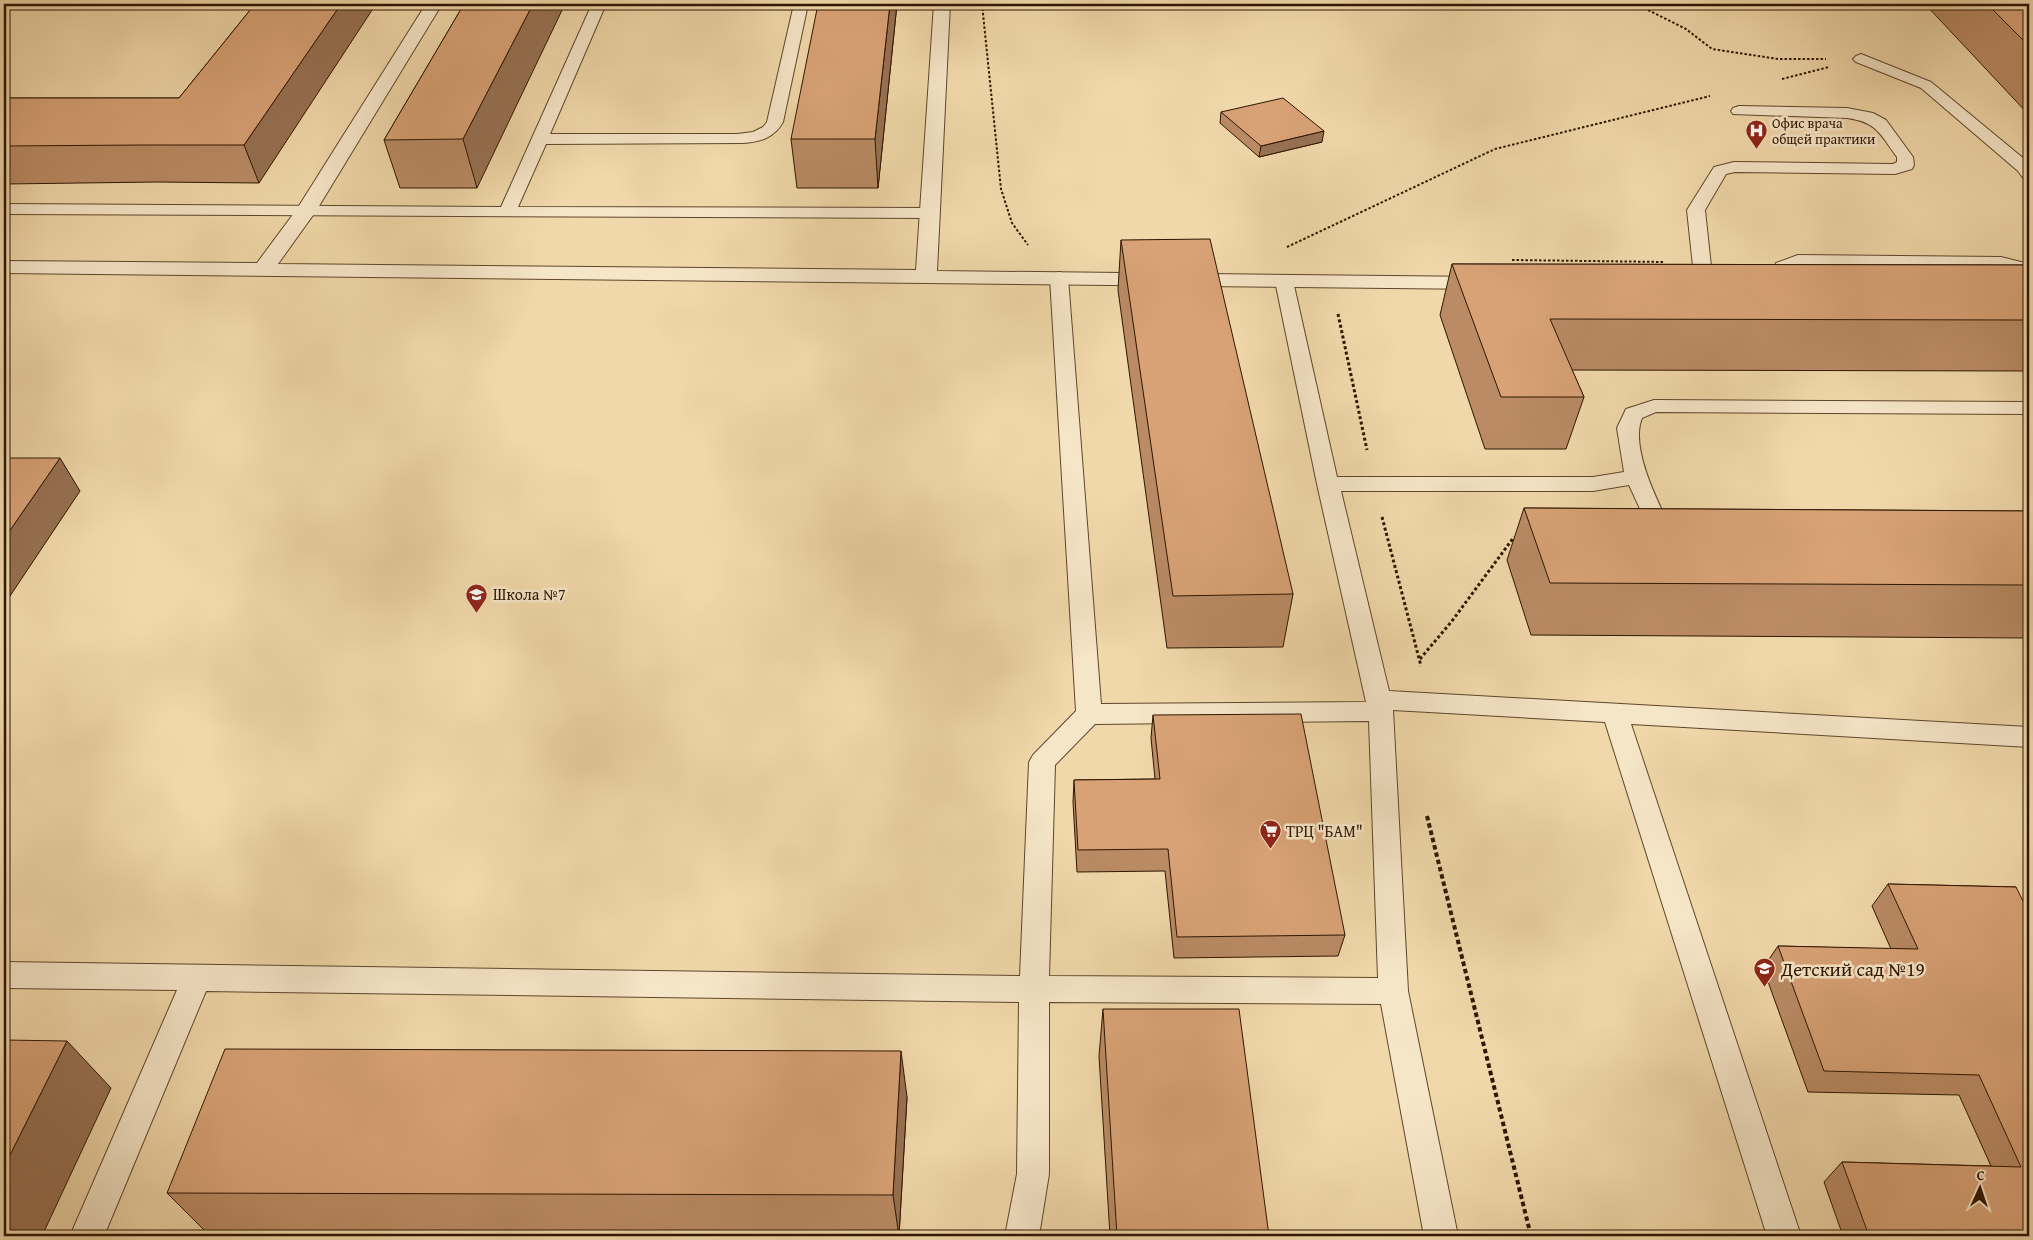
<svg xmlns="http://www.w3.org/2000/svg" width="2033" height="1240" font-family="'Gentium Book Plus',serif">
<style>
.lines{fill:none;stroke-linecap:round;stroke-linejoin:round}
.service-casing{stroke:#5f462a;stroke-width:2}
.minor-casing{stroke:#5f462a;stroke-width:2}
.path-far2{stroke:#2e1600;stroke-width:2;stroke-dasharray:2.5 2;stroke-linecap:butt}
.path-far1{stroke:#2e1600;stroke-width:3;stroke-dasharray:3 2.5;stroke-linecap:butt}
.path{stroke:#2e1600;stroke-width:4;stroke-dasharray:4.5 3;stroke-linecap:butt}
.service{fill:#f6e6c8;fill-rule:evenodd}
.minor{fill:#f6e6c8;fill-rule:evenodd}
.wall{fill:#ba8b65;stroke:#2e1600}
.shaded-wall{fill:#977153;stroke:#2e1600}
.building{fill:#d8a276;stroke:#2e1600}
.labels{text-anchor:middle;stroke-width:5;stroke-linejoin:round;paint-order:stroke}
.far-poi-label{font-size:14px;fill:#2e1600;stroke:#f6e6c8;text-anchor:start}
.poi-label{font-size:16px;fill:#2e1600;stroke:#f6e6c8;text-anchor:start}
.near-poi-label{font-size:19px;fill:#2e1600;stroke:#f6e6c8;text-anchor:start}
</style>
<rect width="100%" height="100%" fill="#f1d8aa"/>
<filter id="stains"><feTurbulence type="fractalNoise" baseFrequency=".004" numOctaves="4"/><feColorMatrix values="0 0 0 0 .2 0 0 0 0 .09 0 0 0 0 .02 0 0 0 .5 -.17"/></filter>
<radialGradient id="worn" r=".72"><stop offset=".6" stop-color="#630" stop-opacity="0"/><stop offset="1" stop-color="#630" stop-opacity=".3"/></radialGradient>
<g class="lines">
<defs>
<path id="service" d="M592,4H606L550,134H737L753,132L763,127L767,122L794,4H808L783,122C774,138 760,142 743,143L546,144L518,207L931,208L937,209L940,213L937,217L931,218L4,214V204L501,207Z
M1861,54L1931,82L2029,163V179L2023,178L2018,171L1921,88L1856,62L1853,59L1856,56Z
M1739,106L1847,108L1873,113L1886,120L1913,157L1914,165L1912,169L1895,174L1735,172L1726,174L1705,210L1713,285L1711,289L1704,291L1697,289L1695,285L1687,210L1714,167L1734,162L1893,164L1897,162V157C1880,134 1877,122 1847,118L1733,114L1731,111L1733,108Z
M1798,255L2001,257L2029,264V274L2001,267L1801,265L1790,270L1784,289L1777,291L1770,289L1768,285L1776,263Z
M1059,272L1066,274L1068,278L1101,704L1366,702L1317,484L1275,281L1277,277L1284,275L1291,277L1293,281L1337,477H1593L1624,472L1617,428L1626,409L1654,400L2029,402V414L1656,412L1642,418C1629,449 1661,508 1675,537L1672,542L1664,545L1656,542L1653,537L1629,485L1593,491H1341L1389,691L2029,727V747L1631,724L1801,1236H1767L1605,722L1393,710L1408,991L1458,1236H1424L1381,1004L1049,1002V1174L1039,1236H1005L1017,1174L1019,1002L206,991L104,1236H70L177,990L4,988V962L1020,976L1029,762L1033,755L1076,711L1050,278L1052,274ZM1369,721L1378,978L1049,976L1055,765L1095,724Z"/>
<path id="minor" d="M426,4H442L316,211L278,264L916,270L934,4H950L937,271L1485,277L1493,278L1496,283L1493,288L1485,289L4,273V261L257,263L297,209Z"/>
</defs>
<use href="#service" class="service-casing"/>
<use href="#minor" class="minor-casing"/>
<path class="path-far2" d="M982,4L1001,189L1012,223L1028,245
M1636,4L1686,29L1712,49L1778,59H1826
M1782,79L1829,67
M1287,247L1495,149L1710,96
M1512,260L1665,262"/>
<path class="path-far1" d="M1338,314L1367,450
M1382,517L1421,666
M1420,659L1452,621L1514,537"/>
<path class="path" d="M1427,816L1531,1236"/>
<use href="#service" class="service"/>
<use href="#minor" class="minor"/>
</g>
<path class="wall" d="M255,4L259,183L157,182L4,184V98H179Z
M464,4L477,188H400L384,140Z
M897,4L878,188H797L791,139Z
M1924,4H2029V115L1925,4Z
M1221,112L1322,142L1259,157L1220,123Z
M1121,240L1293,594L1283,647L1167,648L1118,290Z
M1452,264L2029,265V371L1572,370L1584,397L1566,449H1485L1440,315Z
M1524,508L2029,511V638L1531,635L1507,560Z
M1153,715L1345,935L1338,956L1174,958L1165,871L1077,872L1073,802L1074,780L1155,779L1151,738Z
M1888,884L2016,887L2029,1236H1843L1824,1182L1842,1162L1991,1166L1959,1095L1808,1092L1763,968L1778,946L1891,949L1872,906Z
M1103,1009L1269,1236H1110L1099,1056Z
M907,1097L899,1236L209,1235L167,1193Z"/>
<path class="shaded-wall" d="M341,4H376L259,183L244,145Z
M533,4H565L477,188L463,139Z
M890,4H897L878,188L875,139Z
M1324,131L1322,142L1259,157L1261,146Z
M60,458L80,491L4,605V539Z
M67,1041L111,1088L42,1236H4V1167Z
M901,1051L907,1097L899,1236L893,1195Z"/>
<path class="building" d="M255,4H341L244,145H140L4,146V98H179Z
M464,4H533L463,139L384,140Z
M818,4H890L875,139H791Z
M1987,4H2029V46Z
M1283,98L1324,131L1261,146L1221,112Z
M1210,239L1293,594L1173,596L1121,240Z
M1452,264L2029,265V320L1550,319L1584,397H1501Z
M4,458H60L4,539Z
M1524,508L2029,511V585L1550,583Z
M1301,714L1345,935L1177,937L1168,849L1078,850L1074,780L1160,779L1153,715Z
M1888,884L2016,887L2029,913V1236H1869L1842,1162L2021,1167L1979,1075L1824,1071L1778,946L1918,949Z
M1103,1009H1239L1269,1236H1117Z
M4,1040L67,1041L4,1167Z
M225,1049L901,1051L893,1195L167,1193Z"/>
<defs>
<symbol id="hospital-pin" viewBox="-11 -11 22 30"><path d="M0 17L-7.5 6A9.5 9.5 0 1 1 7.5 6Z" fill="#8f2418" stroke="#f6e6c8"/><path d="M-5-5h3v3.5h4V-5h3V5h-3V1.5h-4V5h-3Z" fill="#fff"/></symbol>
<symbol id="school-pin" viewBox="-11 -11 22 30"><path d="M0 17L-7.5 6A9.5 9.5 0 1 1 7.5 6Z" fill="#8f2418" stroke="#f6e6c8"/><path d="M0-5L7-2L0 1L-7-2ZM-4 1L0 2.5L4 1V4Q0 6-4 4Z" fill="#fff"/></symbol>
<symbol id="supermarket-pin" viewBox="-11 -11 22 30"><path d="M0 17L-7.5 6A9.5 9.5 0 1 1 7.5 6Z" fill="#8f2418" stroke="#f6e6c8"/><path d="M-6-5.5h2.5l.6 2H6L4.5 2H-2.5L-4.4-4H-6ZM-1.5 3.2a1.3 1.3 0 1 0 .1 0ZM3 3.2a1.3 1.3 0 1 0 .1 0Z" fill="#fff"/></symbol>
</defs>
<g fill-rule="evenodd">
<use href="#hospital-pin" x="1744" y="118" width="25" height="34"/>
<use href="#school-pin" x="464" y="582" width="25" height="34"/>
<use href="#supermarket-pin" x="1258" y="818" width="25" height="34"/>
<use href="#school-pin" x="1752" y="956" width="25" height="34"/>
</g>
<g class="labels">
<g class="far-poi-label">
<text x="1772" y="128">Офис врача<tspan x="1772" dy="16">общей практики</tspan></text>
</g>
<g class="poi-label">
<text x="493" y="600">Школа №7</text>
<text x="1286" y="837">ТРЦ "БАМ"</text>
</g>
<g class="near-poi-label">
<text x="1781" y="976">Детский сад №19</text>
</g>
</g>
<rect width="2033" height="1240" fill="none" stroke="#f1d8aa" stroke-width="20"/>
<rect x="5" y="5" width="2023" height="1230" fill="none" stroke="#2e1600" stroke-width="2.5"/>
<rect x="10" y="10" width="2013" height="1220" fill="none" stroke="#2e1600"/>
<g transform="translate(1980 1188) rotate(3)" stroke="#f6e6c8" stroke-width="4" paint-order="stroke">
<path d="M0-4L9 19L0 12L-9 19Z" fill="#2e1600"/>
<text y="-8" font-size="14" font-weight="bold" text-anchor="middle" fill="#2e1600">С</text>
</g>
<rect width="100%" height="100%" filter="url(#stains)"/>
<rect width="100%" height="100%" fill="url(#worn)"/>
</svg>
